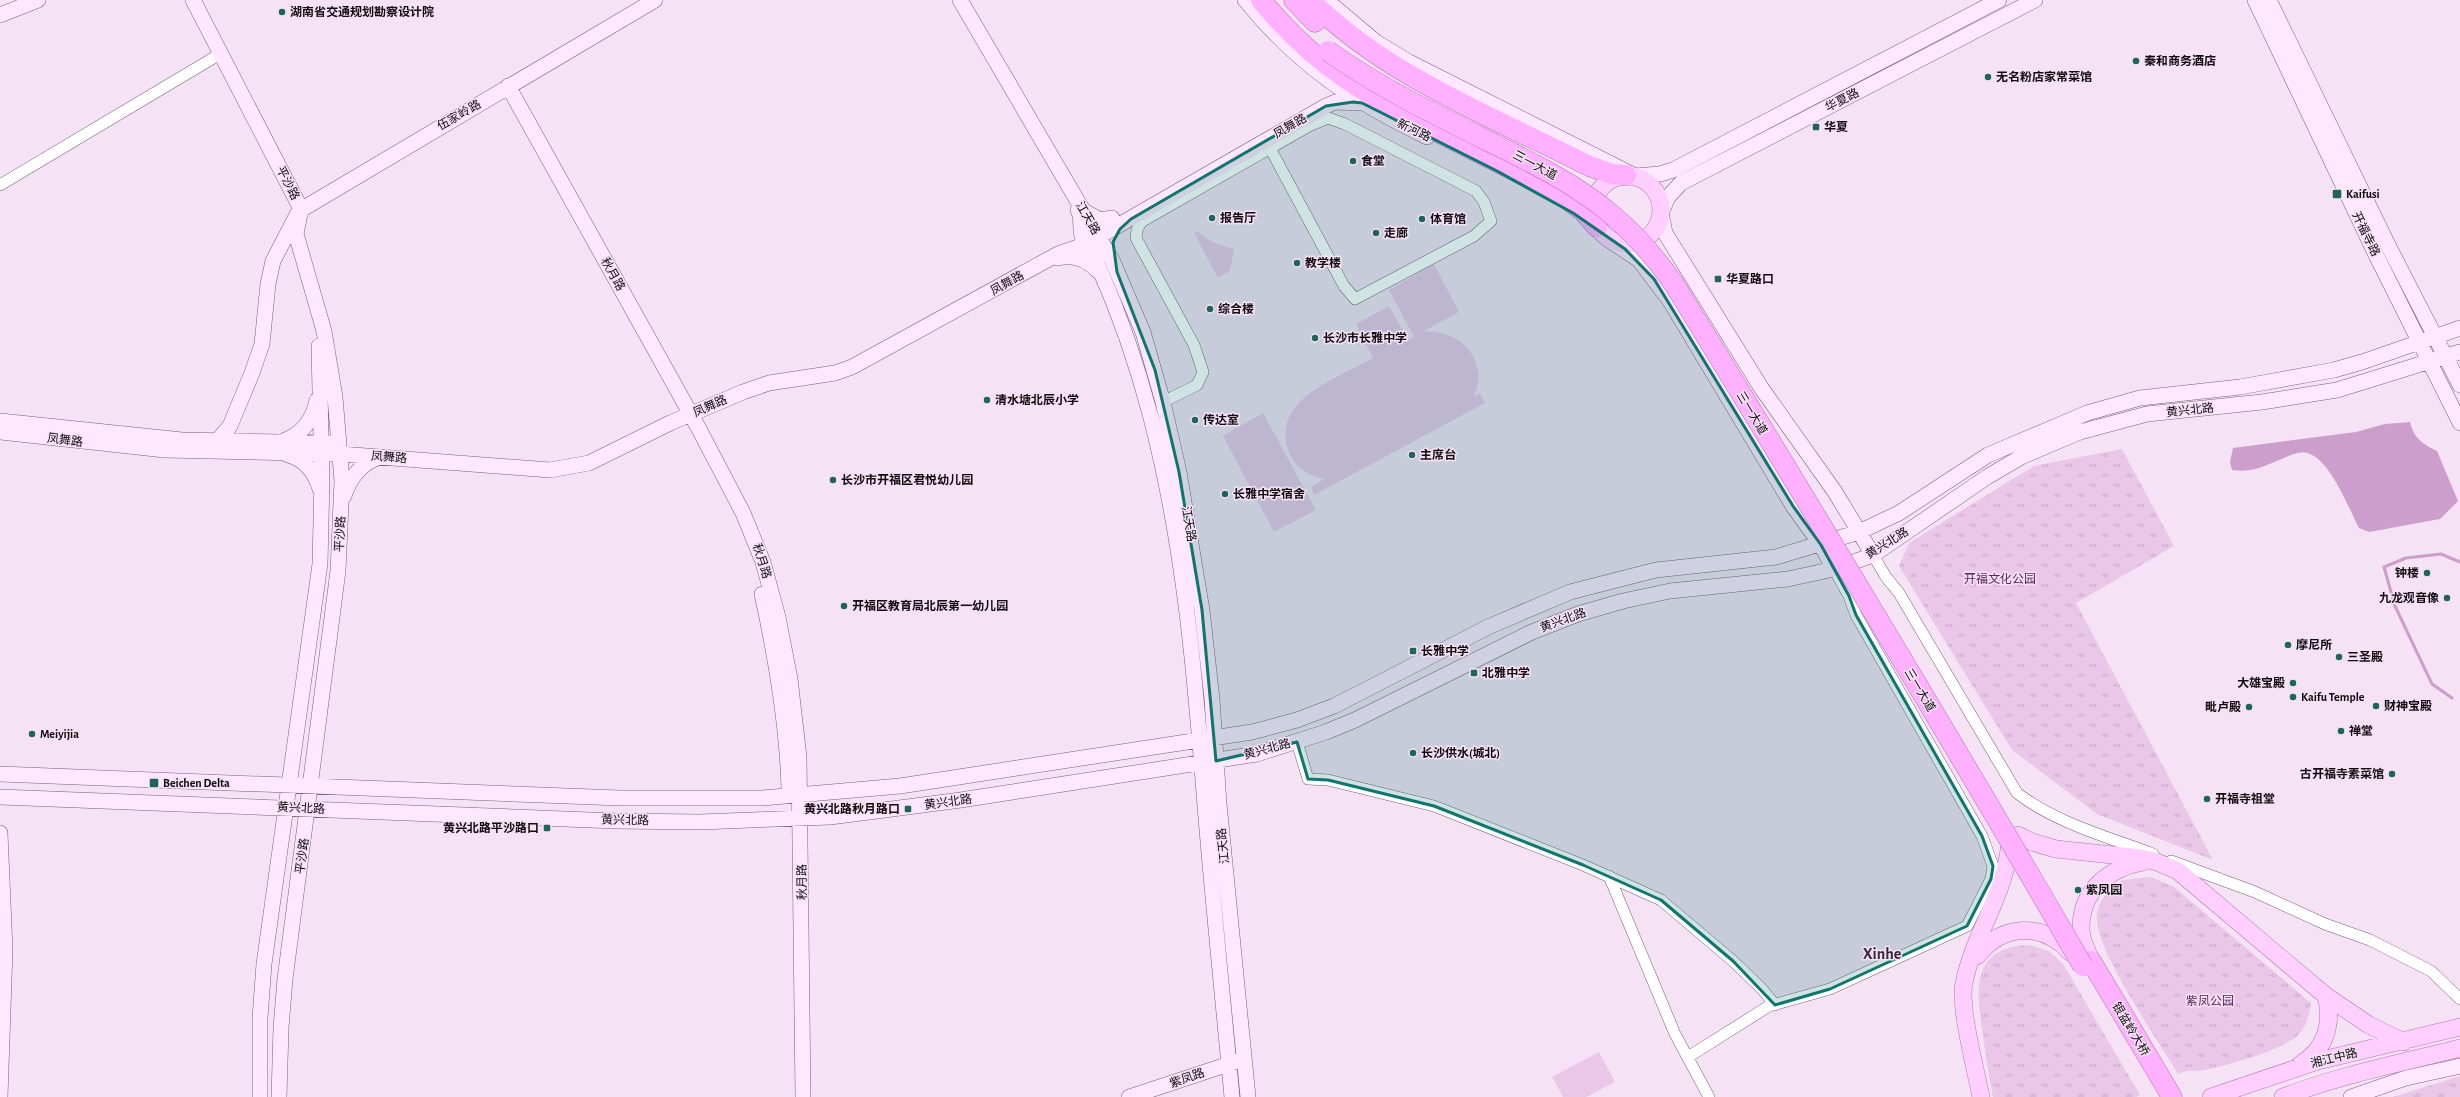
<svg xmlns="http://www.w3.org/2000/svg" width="2460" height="1097" font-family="'Alegreya Sans','Noto Sans SC',sans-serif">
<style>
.grass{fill:url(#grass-tufts)}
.garden{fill:#eac6e9}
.water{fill:#cc9ecb}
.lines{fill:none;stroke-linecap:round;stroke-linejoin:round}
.stream{stroke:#cc9ecb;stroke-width:3}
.street-casing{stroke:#746373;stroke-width:12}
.secondary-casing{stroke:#746373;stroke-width:16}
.primary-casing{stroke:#ac76ac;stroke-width:18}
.highway-casing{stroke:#ac76ac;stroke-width:21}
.street{stroke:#fff;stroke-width:11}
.secondary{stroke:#ffe7ff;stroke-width:15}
.primary{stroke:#ffd0ff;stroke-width:17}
.highway{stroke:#ffb0ff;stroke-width:20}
.highway-bridge-casing{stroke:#ac76ac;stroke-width:21;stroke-linecap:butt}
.highway-bridge{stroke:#ffb0ff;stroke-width:20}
.marked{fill:#0f766e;fill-opacity:0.2;stroke:#0f766e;stroke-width:3;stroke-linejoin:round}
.poi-dot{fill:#1e6559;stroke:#f6e2f5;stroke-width:1.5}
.labels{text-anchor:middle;stroke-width:3;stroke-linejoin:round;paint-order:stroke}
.poi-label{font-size:12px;font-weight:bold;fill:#110b11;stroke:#f6e2f5;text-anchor:start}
.street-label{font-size:12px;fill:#110b11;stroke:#f6e2f5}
.park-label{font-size:12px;fill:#5c255d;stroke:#f6e2f5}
.district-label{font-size:16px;font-weight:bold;fill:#392a39;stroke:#f6e2f5}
</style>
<defs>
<pattern id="grass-tufts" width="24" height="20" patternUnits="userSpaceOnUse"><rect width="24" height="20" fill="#eac6e9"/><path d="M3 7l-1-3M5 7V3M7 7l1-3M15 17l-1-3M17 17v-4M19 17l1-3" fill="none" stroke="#c8a9c7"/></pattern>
</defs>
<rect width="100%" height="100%" fill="#f6e2f5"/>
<path class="grass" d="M2122,449L2174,546L2076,603L2213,860L2097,814L2012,750L1899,566L1909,543L2034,466Z
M2151,877L2174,887L2311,1003C2309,1015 2307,1027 2297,1036C2280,1051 2228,1065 2205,1070C2193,1073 2194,1067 2178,1074C2160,1043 2093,947 2097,916C2098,899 2110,891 2122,880Z
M2029,945L2049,951L2063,964L2140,1095L2136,1097H1993C1989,1077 1986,1057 1983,1036C1977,994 1968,947 2029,945Z
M2460,1076V1097H2393Z"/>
<path class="garden" d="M1198,231C1206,241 1222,246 1234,249L1230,271L1218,278L1194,233Z
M1434,264L1459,312L1422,332C1428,331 1435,332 1441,333C1470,339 1487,369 1474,396L1480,393L1485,403L1314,495L1311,487L1324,479C1308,476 1293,466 1288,449C1272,398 1339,378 1373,358L1356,324L1389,306L1408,340L1414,337L1389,290Z
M1263,413L1316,510L1274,532L1223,436Z
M1599,1052L1615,1082L1586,1097H1563L1552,1077Z"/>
<path class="water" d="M2410,422C2414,439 2423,444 2437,451L2458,501L2440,519L2369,532L2359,528C2348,507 2331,461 2308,453C2299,450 2287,457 2279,460C2263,467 2249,473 2232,470L2230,462L2233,448L2356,432L2385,424Z"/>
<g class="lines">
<path class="stream" d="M2452,698L2432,684L2395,606L2384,567L2406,558L2441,554L2460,562"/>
<defs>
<path id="street" d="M0,185L220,54
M1163,402L1197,385L1203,372L1194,345L1136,238L1137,230L1141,222L1309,126L1328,118L1345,124L1476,191L1484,202L1491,221L1474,236L1355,299L1344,286L1270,148
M1873,555L1886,577L1899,593L2017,793C2056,823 2108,837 2153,854
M1297,742L1308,779L1328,780L1434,806L1583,865L1661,900L1733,961L1762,989L1775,1005
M2171,861L2255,892L2325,924L2370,940L2431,971L2460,999
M1609,876L1675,1034L1709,1097
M1688,1057L1769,1006L1830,989L1967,926L1991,879L1993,866L1982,836L1856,615L1849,596L1834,569"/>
<path id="secondary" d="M193,0L301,209L296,234L324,331L335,397L342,481L338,571L285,979L281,1028L279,1097
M960,0L1112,260L1143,332L1163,402L1179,472L1202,610L1212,699L1219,804L1248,1097
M1245,0C1299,66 1351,100 1427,137
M1326,0L1376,42L1409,62L1635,176L1660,174L1673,170L1999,0
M2255,0L2376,255L2460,423
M2269,0L2389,247L2460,385
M0,15L38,0
M508,86L699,429L743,513L763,562L778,617L790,679L799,757L803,1097
M1078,210C1083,219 1079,226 1082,236C1086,247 1094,257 1099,268C1120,315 1137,365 1150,414C1184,543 1195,675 1205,806C1213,903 1223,1000 1232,1097
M1084,211L1100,220L1112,218
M1609,240L1639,260L1670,301L1793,506L1821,545L1834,569
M1058,258C1074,254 1088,260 1099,272
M0,421L182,440L330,443
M0,432L165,450L340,454L550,470L589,463L670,423L743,392L769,383L835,373L852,367L1058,254L1086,244L1326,106L1335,102L1362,103
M217,441L230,426L252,373L262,344L268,284L273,261L299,211L655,0
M283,441C303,434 313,420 317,400
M288,455C305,459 315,473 320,489
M344,496C349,479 362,462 380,457
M1873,555L1835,492L1762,389L1665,233L1661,213L1668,197L1681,183L2035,0
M762,594C776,658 787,723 789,788
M0,774L620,798H762L900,786L1252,732L1297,720L1334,706L1488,627L1570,592L1656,570L1776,557L1859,532L1899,513L1988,455L2087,413L2140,398L2240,387L2334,370L2362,362L2460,328
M0,797L616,821L700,822L830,817L961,800L1257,754L1326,732L1355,720L1532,632L1578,614L1623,601L1670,591L1788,579L1834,569L1873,555L1987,477L2021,457L2080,432L2147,414L2262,402L2337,390L2460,352
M0,833L5,950L0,1097
M260,1097V1018L264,964L320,564L322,480L319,346
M1129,1097L1238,1061
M2351,1097L2406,1078L2460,1066"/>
<path id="primary" d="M1593 210a34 34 0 1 1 68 0a34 34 0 1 1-68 0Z
M2018,835L2032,842L2056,849L2141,858L2157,862L2178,871L2326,996L2369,1025L2404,1042
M1977,956C2003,923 2043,922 2071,953
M2091,961C2087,950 2080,938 2081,926C2082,889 2110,868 2143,862
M2301,1064C2326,1049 2333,1023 2326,996
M1981,1097C1976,1070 1959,1008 1964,983C1974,933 2007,893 2010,840
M2211,1097L2318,1061L2460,1027
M2283,1097C2340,1075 2401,1063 2460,1048"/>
<path id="highway" d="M1261,0C1285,29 1314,57 1345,78C1413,125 1492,156 1564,197L1583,211L1597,227
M1294,0L1315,22
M1310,0C1387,77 1493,117 1589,166L1612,174L1626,175
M2091,961L2172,1097"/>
</defs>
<use href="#street" class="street-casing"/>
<use href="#secondary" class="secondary-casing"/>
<use href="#primary" class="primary-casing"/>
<use href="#highway" class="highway-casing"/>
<use href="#street" class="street"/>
<use href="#secondary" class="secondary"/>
<use href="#primary" class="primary"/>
<use href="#highway" class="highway"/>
<defs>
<path id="highway-bridge" d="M1328,51C1377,86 1430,112 1484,139C1528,161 1573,182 1611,214C1636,235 1656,258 1674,284C1813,510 1950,737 2083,966"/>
</defs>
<use href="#highway-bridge" class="highway-bridge-casing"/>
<use href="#highway-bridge" class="highway-bridge"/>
</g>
<path class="marked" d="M1353,102L1362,103L1497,171L1573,213L1625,249L1654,279L1793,506L1821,545L1849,596L1856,615L1982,836L1993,866L1991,879L1967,926L1830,989L1775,1005L1733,961L1661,900L1583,865L1434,806L1328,780L1308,779L1297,742L1216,761L1202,610L1179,472L1155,370L1117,272L1113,242L1120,229L1131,219L1326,106Z"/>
<g class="poi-dot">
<circle cx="282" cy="12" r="4"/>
<circle cx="2136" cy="61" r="4"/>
<circle cx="1988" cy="77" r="4"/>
<rect x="1812" y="123" width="8" height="8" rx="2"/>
<circle cx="1353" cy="161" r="4"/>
<rect x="2332" y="189" width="10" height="10" rx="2"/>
<circle cx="1212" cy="218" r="4"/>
<circle cx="1422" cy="219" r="4"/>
<circle cx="1376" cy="233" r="4"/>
<circle cx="1297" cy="263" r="4"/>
<rect x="1714" y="275" width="8" height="8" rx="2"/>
<circle cx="1210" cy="309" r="4"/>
<circle cx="1315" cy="338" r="4"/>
<circle cx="987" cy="400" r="4"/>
<circle cx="1195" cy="420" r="4"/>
<circle cx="1412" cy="455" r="4"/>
<circle cx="833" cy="480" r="4"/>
<circle cx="1225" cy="494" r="4"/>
<circle cx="2427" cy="573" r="4"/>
<circle cx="2447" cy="598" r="4"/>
<circle cx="844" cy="606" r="4"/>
<circle cx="2288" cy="645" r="4"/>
<rect x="1409" y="647" width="8" height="8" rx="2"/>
<circle cx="2339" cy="657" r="4"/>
<rect x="1470" y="669" width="8" height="8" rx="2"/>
<circle cx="2293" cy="683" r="4"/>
<circle cx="2293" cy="697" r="4"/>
<circle cx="2376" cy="706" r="4"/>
<circle cx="2249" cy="707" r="4"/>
<circle cx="2341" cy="731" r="4"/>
<circle cx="32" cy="734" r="4"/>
<circle cx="1413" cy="753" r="4"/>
<circle cx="2392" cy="774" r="4"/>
<rect x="149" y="778" width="10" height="10" rx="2"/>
<circle cx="2207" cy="799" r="4"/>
<rect x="904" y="805" width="8" height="8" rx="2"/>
<rect x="543" y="824" width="8" height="8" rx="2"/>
<circle cx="2078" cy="890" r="4"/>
</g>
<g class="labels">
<g class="poi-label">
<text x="290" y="16">湖南省交通规划勘察设计院</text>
<text x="2144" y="65">秦和商务酒店</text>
<text x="1996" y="81">无名粉店家常菜馆</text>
<text x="1824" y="131">华夏</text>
<text x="1361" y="165">食堂</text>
<text x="2346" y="198">Kaifusi</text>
<text x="1220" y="222">报告厅</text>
<text x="1430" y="223">体育馆</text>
<text x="1384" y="237">走廊</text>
<text x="1305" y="267">教学楼</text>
<text x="1726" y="283">华夏路口</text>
<text x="1218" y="313">综合楼</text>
<text x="1323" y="342">长沙市长雅中学</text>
<text x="995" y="404">清水塘北辰小学</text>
<text x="1203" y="424">传达室</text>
<text x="1420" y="459">主席台</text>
<text x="841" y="484">长沙市开福区君悦幼儿园</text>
<text x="1233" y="498">长雅中学宿舍</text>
<text x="2419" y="577" text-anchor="end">钟楼</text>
<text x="2439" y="602" text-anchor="end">九龙观音像</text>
<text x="852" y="610">开福区教育局北辰第一幼儿园</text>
<text x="2296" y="649">摩尼所</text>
<text x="1421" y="655">长雅中学</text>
<text x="2347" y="661">三圣殿</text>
<text x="1482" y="677">北雅中学</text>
<text x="2285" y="687" text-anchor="end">大雄宝殿</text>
<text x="2301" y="701">Kaifu Temple</text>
<text x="2384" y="710">财神宝殿</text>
<text x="2241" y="711" text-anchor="end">毗卢殿</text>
<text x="2349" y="735">禅堂</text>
<text x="40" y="738">Meiyijia</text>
<text x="1421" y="757">长沙供水(城北)</text>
<text x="2384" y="778" text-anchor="end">古开福寺素菜馆</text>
<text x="163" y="787">Beichen Delta</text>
<text x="2215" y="803">开福寺祖堂</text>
<text x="900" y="813" text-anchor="end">黄兴北路秋月路口</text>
<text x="539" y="832" text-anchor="end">黄兴北路平沙路口</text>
<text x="2086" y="894">紫凤园</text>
</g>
<g class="street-label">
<text transform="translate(1842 100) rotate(-27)" y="4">华夏路</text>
<text transform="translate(459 115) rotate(-30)" y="4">伍家岭路</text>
<text transform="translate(1290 126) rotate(-30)" y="4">凤舞路</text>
<text transform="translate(1414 130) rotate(26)" y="4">新河路</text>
<text transform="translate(1535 165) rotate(28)" y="4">三一大道</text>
<text transform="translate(288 183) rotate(63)" y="4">平沙路</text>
<text transform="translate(1088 218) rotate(60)" y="4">江天路</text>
<text transform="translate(2366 234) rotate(64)" y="4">开福寺路</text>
<text transform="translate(613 274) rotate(61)" y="4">秋月路</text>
<text transform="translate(1007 283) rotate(-29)" y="4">凤舞路</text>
<text transform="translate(710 406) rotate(-24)" y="4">凤舞路</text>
<text transform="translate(2190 410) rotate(-6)" y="4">黄兴北路</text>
<text transform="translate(1752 413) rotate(59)" y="4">三一大道</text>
<text transform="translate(65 440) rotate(7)" y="4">凤舞路</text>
<text transform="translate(389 457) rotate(4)" y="4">凤舞路</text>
<text transform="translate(1189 524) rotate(80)" y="4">江天路</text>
<text transform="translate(340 534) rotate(-87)" y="4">平沙路</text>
<text transform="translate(1887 543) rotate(-32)" y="4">黄兴北路</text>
<text transform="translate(762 561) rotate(72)" y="4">秋月路</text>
<text transform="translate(1563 620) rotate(-20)" y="4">黄兴北路</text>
<text transform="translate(1920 690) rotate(59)" y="4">三一大道</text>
<text transform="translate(1267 749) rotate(-15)" y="4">黄兴北路</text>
<text transform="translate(948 802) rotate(-8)" y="4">黄兴北路</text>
<text transform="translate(301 808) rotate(3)" y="4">黄兴北路</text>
<text transform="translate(625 820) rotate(1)" y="4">黄兴北路</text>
<text transform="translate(1223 846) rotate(-96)" y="4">江天路</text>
<text transform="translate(302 856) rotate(-82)" y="4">平沙路</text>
<text transform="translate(802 882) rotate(-91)" y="4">秋月路</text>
<text transform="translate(2131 1029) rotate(59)" y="4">银盆岭大桥</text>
<text transform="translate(2334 1058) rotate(-14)" y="4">湘江中路</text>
<text transform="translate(1187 1078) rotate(-19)" y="4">紫凤路</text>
</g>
<g class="park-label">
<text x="2000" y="583">开福文化公园</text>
<text x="2210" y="1005">紫凤公园</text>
</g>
<g class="district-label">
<text x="1882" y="959">Xinhe</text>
</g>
</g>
</svg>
